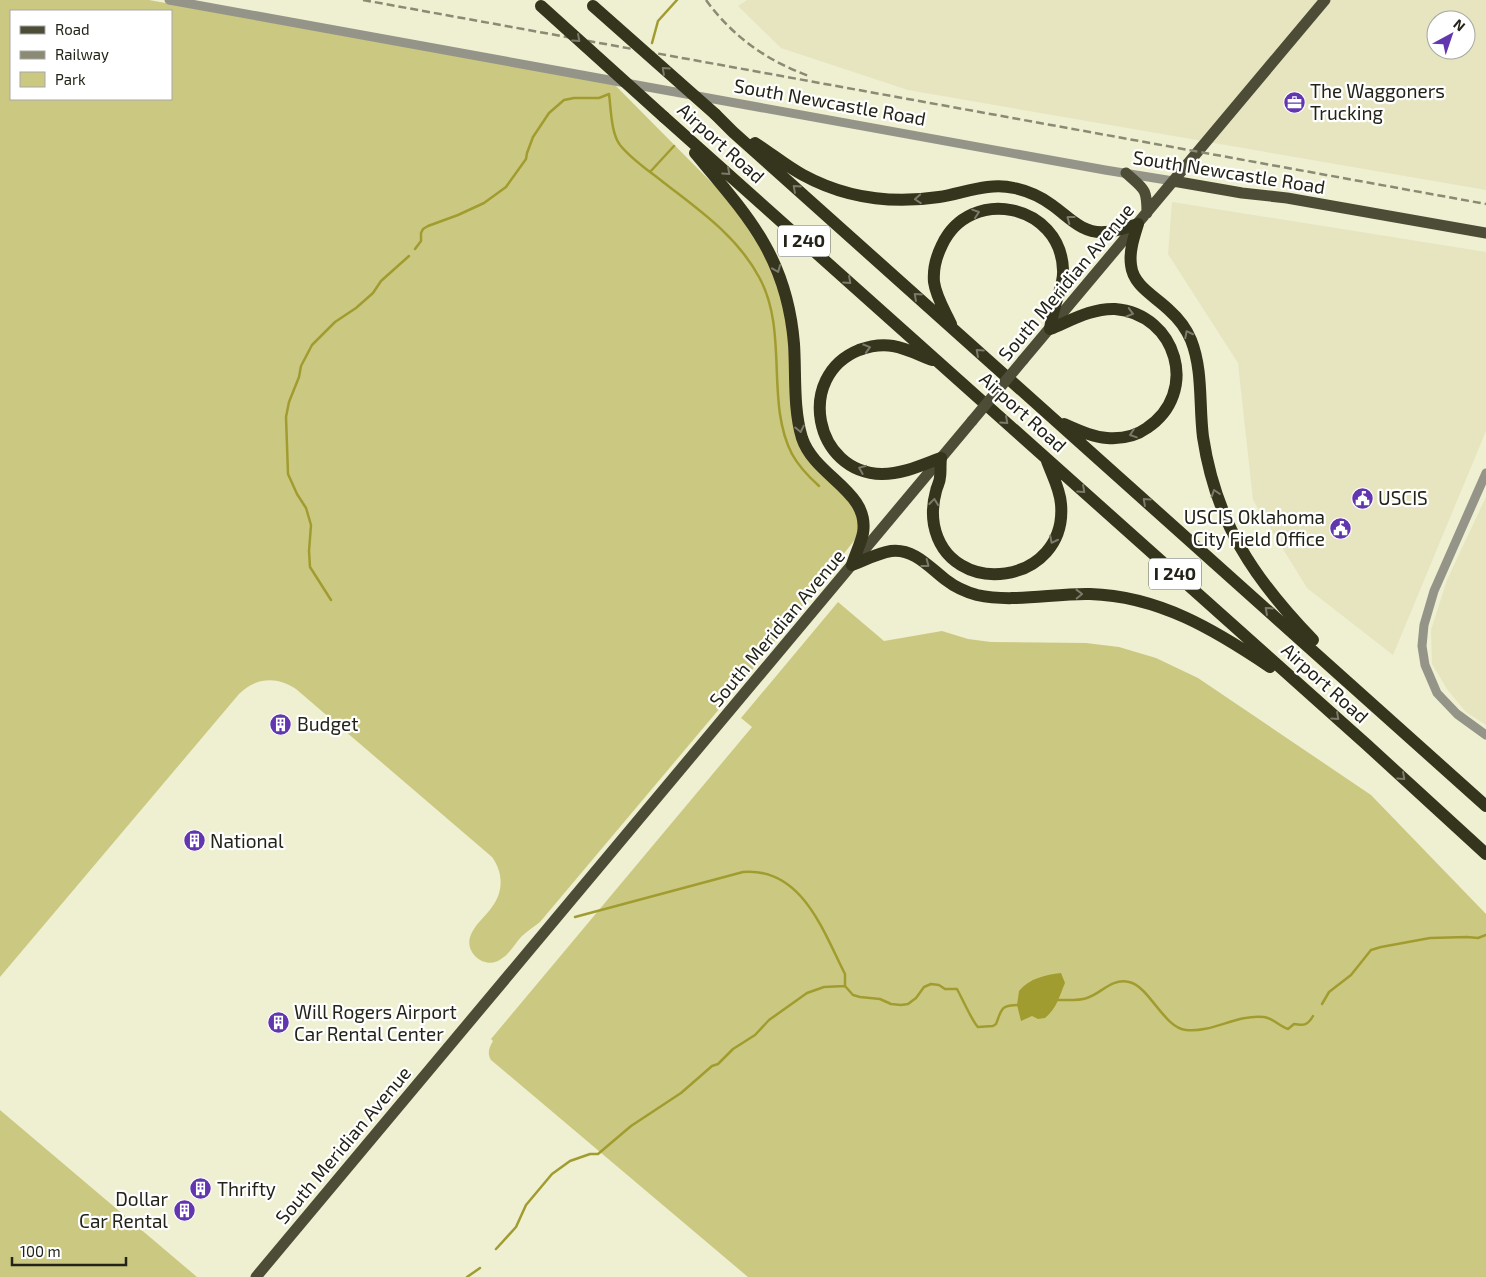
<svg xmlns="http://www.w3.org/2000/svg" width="1486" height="1277" font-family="'Exo 2',sans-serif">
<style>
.built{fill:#e6e5c0;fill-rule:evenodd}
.green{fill:#cbc981;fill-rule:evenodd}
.water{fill:#a19c30}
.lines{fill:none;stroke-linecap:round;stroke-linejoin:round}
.stream{stroke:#a19c30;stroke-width:2.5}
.minor{stroke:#949488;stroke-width:9}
.major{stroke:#4d4d37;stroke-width:11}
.highway{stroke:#35341c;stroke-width:12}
.rail{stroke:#8a8a75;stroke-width:2.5;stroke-dasharray:8 4;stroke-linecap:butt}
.major-bridge{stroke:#4d4d37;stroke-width:11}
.highway-bridge{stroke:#35341c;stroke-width:12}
.oneway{stroke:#7c7b6b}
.labels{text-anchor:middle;stroke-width:4.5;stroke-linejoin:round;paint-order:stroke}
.shield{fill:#fff;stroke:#65655d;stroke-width:1}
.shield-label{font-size:18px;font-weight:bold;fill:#232318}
.poi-label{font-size:19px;fill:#232318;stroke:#fff;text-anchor:start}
.street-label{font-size:19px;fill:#232318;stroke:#fff}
</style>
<rect width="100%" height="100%" fill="#efefd1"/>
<path class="built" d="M747,0H1486V190L908,90L781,48L738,6ZM1436,20H1466V50H1436Z
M1172,202L1486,252V431L1393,655L1307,588L1253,500L1238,363L1168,254Z
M1486,497V725L1466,712L1447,689L1432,664L1431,630L1447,580Z"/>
<path class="green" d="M0,0H149L614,84L711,182L725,193L772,267L786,316L795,428L849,498L859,517L857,537L752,670L540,922C534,927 527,931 522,936C515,943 510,954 501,959C487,970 465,955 470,937C474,925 485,917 492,907C504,891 503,872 492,857L296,689C277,676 256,677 239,694L0,977ZM11,11H171V99H11Z
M838,602L884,641L942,631L968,639L991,642L1086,643L1119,647L1156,658L1198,678L1371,795L1486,914V1277H748L491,1060C487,1053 489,1048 493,1041L491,1039L752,727L741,718Z
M0,1110L197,1277H0Z"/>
<path class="water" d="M1061,973L1065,983C1059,997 1057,1008 1045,1018L1038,1019L1032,1016L1021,1021L1017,1005L1019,991C1030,978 1045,975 1061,973Z"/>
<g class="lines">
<path class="stream" d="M652,43L658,21L677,0
M650,172L674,146
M415,249L421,241V233L423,229L428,226L458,215L484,203L506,187L526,159L527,153L533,137L549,113L564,100L574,98H599L609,94C611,109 611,133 620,145C632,160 648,170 663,182C699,210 737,236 759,277C789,331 765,402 792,454C799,467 809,477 819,486
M331,600L310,567L309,551L311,525L306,508L297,494L288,474L286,417L289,402L299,377L301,366L312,345L335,322L356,308L373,293L381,281L409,256
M575,917L743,872C802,867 823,931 845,974V985
M1057,1000C1066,1000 1078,1001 1087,998C1102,993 1111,978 1129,982C1149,986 1164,1028 1186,1030C1213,1033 1236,1014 1264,1017C1273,1018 1279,1026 1288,1029L1294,1024C1304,1026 1308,1025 1313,1016
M1322,1004L1329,992L1351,975L1371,950L1381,947L1430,938L1467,937L1478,938L1486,935
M496,1249L516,1227L526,1205L552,1174L570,1161L590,1154H598L631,1126L681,1093L712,1066L718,1064L733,1049L755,1035L769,1020L807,993L824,987L845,986L853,995L860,997L880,999L891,1004L901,1005L908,1004L916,998L924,987L931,984L939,985L945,989H957C961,996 973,1023 978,1027L993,1026L996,1024C1002,1009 1000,1005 1019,1005
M467,1277L480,1268"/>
<path class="minor" d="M169,0L1105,170L1173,181
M1486,473L1434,591L1424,625L1422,646L1425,665L1437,693L1457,714L1486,735"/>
<path class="major" d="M1126,173C1144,189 1147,188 1147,213
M1173,181L1242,193L1287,198L1486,233
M1023,360L1325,0
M256,1277L972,421"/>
<path class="highway" d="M715,114L733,132L1486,806
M664,117L1366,744L1486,854
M755,143C771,153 786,166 803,175C845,198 892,204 939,197C964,193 989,182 1014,188C1028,191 1041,197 1052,205C1069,217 1082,234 1105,232C1116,232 1127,227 1138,224
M695,153C748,216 787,257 794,344C796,374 793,408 802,438C815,477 870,491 863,533C861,543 855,555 852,565
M1138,224C1134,237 1129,251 1131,265C1133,286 1155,296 1169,310C1178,318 1186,328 1191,340C1203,370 1199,405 1203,437C1216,523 1254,579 1313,640
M951,324C945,311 936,297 934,282C933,270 936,257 942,245C970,185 1061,204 1063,270C1064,283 1058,294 1055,306C1053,314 1051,321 1050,329
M1050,329C1070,321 1092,308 1115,309C1177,314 1200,393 1147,428C1136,436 1121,439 1107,438C1092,437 1078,430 1064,424
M932,360C919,355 906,348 893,346C881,344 870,346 859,350C795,376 814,473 882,474C903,474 922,465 941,458C940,464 941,471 940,477C940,482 937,486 936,491C933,502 932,514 934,525C949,601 1068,585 1061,504C1060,489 1052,475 1047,461
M852,565C865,560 878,553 891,551C914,548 930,568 946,580C955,587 966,592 977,595C1013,603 1054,593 1090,594C1159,596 1215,630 1270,667"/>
<path class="rail" d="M363,0L1486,204
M706,0C732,36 767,61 809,76"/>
<path class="major-bridge" d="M972,421L1023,360"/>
<path class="highway-bridge" d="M541,6L664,117
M593,6L715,114"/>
</g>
<defs><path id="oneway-chevron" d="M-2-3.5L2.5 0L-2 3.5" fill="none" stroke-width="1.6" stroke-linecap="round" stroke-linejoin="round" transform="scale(1.25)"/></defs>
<g class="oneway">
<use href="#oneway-chevron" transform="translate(577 39) rotate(42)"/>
<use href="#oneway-chevron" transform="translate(665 70) rotate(-138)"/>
<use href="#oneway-chevron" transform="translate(727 172) rotate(42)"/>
<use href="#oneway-chevron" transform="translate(796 188) rotate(-138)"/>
<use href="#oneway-chevron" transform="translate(918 199) rotate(176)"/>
<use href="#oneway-chevron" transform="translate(976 213) rotate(-19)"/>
<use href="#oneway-chevron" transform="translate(1070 219) rotate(-143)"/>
<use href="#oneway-chevron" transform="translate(777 269) rotate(68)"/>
<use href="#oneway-chevron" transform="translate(848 281) rotate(42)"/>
<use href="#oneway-chevron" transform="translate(917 296) rotate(-138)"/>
<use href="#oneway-chevron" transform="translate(1130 313) rotate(16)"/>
<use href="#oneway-chevron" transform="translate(1188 334) rotate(-117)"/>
<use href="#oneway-chevron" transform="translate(867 348) rotate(-17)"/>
<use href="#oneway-chevron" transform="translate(979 352) rotate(-138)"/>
<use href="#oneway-chevron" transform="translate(1005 421) rotate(42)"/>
<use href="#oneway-chevron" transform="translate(800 429) rotate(78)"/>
<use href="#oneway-chevron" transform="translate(1133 434) rotate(161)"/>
<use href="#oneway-chevron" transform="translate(862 469) rotate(-158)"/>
<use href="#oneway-chevron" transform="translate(1082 490) rotate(42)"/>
<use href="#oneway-chevron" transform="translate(1215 493) rotate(-108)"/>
<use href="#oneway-chevron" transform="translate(1146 501) rotate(-138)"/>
<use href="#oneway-chevron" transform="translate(934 502) rotate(-83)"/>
<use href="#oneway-chevron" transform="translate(1053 540) rotate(117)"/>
<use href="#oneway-chevron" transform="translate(926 564) rotate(37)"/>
<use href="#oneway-chevron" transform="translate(1079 594) rotate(-1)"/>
<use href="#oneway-chevron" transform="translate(1268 610) rotate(-138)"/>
<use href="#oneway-chevron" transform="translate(1336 717) rotate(42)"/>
<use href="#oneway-chevron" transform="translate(1402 777) rotate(42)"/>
</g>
<defs>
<symbol id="office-disc" viewBox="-11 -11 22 22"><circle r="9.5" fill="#6236ae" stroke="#fff"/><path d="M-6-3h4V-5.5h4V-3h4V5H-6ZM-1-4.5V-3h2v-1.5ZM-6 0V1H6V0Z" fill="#fff"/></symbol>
<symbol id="civic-disc" viewBox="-11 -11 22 22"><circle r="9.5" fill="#6236ae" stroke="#fff"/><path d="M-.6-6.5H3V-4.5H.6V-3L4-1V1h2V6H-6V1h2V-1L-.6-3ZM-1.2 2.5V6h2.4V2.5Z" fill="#fff"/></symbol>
<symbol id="building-disc" viewBox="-11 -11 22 22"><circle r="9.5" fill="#6236ae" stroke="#fff"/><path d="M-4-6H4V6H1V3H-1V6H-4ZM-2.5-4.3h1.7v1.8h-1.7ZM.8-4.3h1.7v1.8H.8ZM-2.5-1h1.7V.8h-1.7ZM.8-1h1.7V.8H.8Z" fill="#fff"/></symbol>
</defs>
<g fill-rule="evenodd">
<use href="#office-disc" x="1282" y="90" width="25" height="25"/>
<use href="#civic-disc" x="1350" y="486" width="25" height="25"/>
<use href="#civic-disc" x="1328" y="516" width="25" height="25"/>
<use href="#building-disc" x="268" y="712" width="25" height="25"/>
<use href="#building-disc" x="182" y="828" width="25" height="25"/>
<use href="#building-disc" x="266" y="1010" width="25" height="25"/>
<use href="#building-disc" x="188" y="1176" width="25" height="25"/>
<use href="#building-disc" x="172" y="1198" width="25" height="25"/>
</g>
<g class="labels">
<g class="shield">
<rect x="778" y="225.5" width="52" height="31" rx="4"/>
<rect x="1149" y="558.5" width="52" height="31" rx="4"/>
</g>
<g class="shield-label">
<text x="804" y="247">I 240</text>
<text x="1175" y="580">I 240</text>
</g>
<g class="poi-label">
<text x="1310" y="98">The Waggoners<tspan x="1310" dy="22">Trucking</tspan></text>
<text x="1378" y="505">USCIS</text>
<text x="1325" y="524" text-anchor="end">USCIS Oklahoma<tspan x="1325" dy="22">City Field Office</tspan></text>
<text x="297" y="731">Budget</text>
<text x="210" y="848">National</text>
<text x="294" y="1019">Will Rogers Airport<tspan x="294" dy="22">Car Rental Center</tspan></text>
<text x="217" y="1196">Thrifty</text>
<text x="168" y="1206" text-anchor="end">Dollar<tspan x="168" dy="22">Car Rental</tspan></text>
</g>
<g class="street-label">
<text transform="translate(830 102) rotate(10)" y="7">South Newcastle Road</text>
<text transform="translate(721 143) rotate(42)" y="7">Airport Road</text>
<text transform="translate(1229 172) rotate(9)" y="7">South Newcastle Road</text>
<text transform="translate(1066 282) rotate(-50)" y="7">South Meridian Avenue</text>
<text transform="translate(1023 412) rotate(42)" y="7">Airport Road</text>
<text transform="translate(777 628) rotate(-50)" y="7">South Meridian Avenue</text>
<text transform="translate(1325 683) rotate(42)" y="7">Airport Road</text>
<text transform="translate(343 1145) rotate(-50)" y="7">South Meridian Avenue</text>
</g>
</g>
<rect x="10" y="10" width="162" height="90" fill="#ffffff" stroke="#a7a7a3"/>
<rect x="20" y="26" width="25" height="8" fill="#4d4d37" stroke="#a7a7a3"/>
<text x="55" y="35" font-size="15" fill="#232318">Road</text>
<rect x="20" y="51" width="25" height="8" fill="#8a8a75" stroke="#a7a7a3"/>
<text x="55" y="60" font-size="15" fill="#232318">Railway</text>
<rect x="20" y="72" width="25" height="15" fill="#cbc981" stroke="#a7a7a3"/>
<text x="55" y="85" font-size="15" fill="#232318">Park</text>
<g transform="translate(1451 35) rotate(40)"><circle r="24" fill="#ffffff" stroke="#a7a7a3"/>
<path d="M0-4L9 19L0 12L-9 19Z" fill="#6236ae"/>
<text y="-8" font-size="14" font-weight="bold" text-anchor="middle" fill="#232318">N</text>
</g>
<path d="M12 1257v8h114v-8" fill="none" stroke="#232318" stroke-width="2.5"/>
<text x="20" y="1257" font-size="15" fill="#232318" stroke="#ffffff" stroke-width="4" paint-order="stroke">100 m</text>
</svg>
